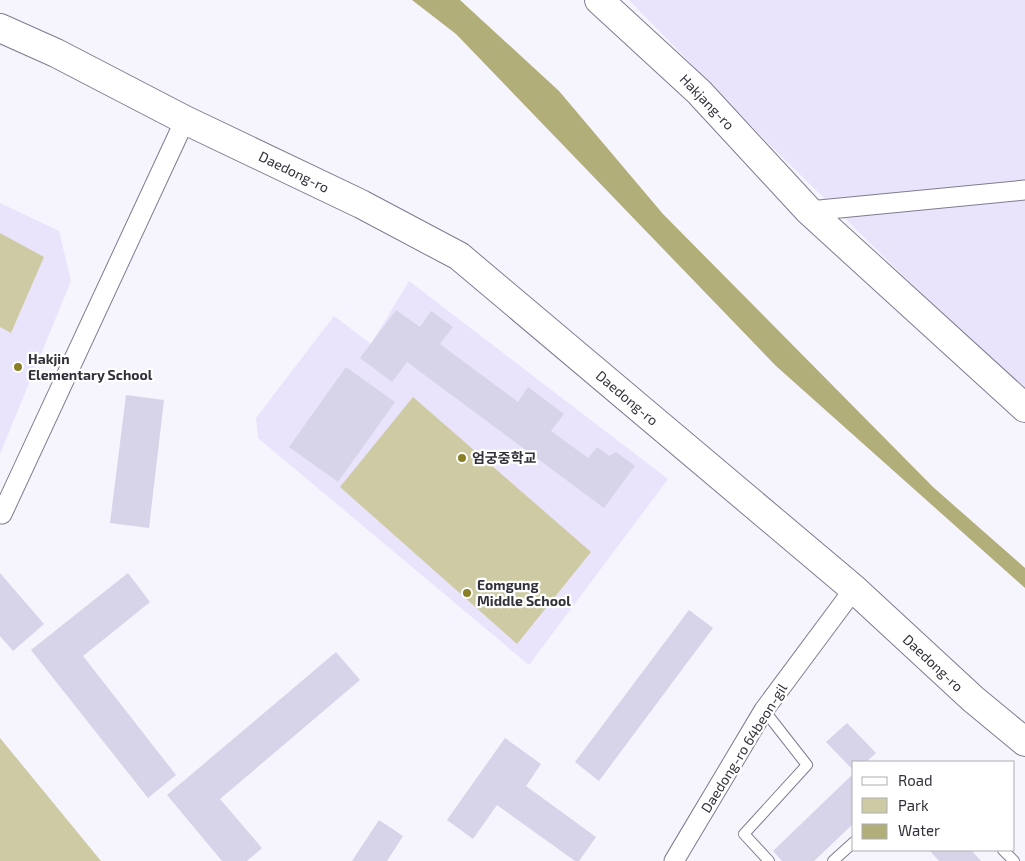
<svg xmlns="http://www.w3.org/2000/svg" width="1025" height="861" font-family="'Exo 2','Noto Sans KR',sans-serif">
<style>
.built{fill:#e9e4fc}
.green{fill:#cecba4}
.water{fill:#b2ae79}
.building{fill:#d7d3e8}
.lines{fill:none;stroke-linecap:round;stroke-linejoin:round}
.lane-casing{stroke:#807b8f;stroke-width:12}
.street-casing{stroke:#807b8f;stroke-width:21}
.secondary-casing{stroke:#807b8f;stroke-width:30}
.lane{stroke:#fff;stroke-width:10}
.street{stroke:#fff;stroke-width:19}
.secondary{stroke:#fff;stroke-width:28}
.poi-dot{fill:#887f27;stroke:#fff;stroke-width:2}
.labels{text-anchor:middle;stroke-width:4.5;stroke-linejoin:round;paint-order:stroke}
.street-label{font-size:14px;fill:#33313a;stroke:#fff}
.poi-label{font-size:14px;font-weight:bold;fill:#33313a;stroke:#fff;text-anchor:start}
</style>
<rect width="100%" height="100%" fill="#f6f4fd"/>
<path class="built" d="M629,0H1025V391L982,353L774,149Z
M0,203L59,231L71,281L0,454Z
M409,281L668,479L529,665L258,438L256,418L334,316L371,344Z"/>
<path class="green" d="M0,233L44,257L11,333L0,327Z
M413,397L591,552L517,644L340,487Z
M0,738L101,861H0Z"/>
<path class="water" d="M412,0H460L559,91L663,214L933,487L1025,568V588L776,366L456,34Z"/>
<path class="building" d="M396,310L420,327L431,311L453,327L440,344L518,402L528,387L564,414L551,431L588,458L597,447L609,456L616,452L635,466L604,508L407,362L392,382L360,358Z
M346,367L395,402L338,482L289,447Z
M126,395L164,400L149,528L110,523Z
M0,573L44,624L13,651L0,636Z
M128,573L150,602L83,656L176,775L148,798L31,650Z
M689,610L713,628L599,781L575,762Z
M336,652L360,680L220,799L262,848L247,861H222L167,795Z
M847,723L876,753L866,762H854V771L826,742Z
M505,738L541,764L526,786L596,837L579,861H575L497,805L473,839L447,820Z
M854,773V823L814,861H782L773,851Z
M379,820L403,836L387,861H352Z
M929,850H971L981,861H939Z"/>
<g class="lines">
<defs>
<path id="lane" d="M764,710L807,765L744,834L769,861
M1003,850L1014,861
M833,861L854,842"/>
<path id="street" d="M809,211L1025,190
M0,513L2,514L185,120
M674,861L764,710L854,589"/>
<path id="secondary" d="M599,0L699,92L809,211L1025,408
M0,28L56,53L185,120L361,204L459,256L854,589L973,699L1025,742"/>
</defs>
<use href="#lane" class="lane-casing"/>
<use href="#street" class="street-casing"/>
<use href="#secondary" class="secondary-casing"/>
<use href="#lane" class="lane"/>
<use href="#street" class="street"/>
<use href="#secondary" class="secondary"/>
</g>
<g class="poi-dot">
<circle cx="18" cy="367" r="5"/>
<circle cx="462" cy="458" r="5"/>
<circle cx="467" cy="593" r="5"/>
</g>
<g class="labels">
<g class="street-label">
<text transform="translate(707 102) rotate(46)" y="5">Hakjang-ro</text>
<text transform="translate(294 172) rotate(26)" y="5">Daedong-ro</text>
<text transform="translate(627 398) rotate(40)" y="5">Daedong-ro</text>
<text transform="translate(933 663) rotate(43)" y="5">Daedong-ro</text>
<text transform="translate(744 748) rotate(-58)" y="5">Daedong-ro 64beon-gil</text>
</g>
<g class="poi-label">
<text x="28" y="364">Hakjin<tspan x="28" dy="16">Elementary School</tspan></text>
<text x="472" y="463">엄궁중학교</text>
<text x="477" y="590">Eomgung<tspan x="477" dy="16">Middle School</tspan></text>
</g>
</g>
<rect x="852" y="761" width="162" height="90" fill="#ffffff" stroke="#adadb0"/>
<rect x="862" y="777" width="25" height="8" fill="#ffffff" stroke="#adadb0"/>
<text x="898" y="786" font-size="15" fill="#33313a">Road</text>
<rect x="862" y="798" width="25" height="15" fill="#cecba4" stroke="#adadb0"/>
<text x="898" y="811" font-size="15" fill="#33313a">Park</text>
<rect x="862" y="824" width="25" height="15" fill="#b2ae79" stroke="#adadb0"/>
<text x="898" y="836" font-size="15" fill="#33313a">Water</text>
</svg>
